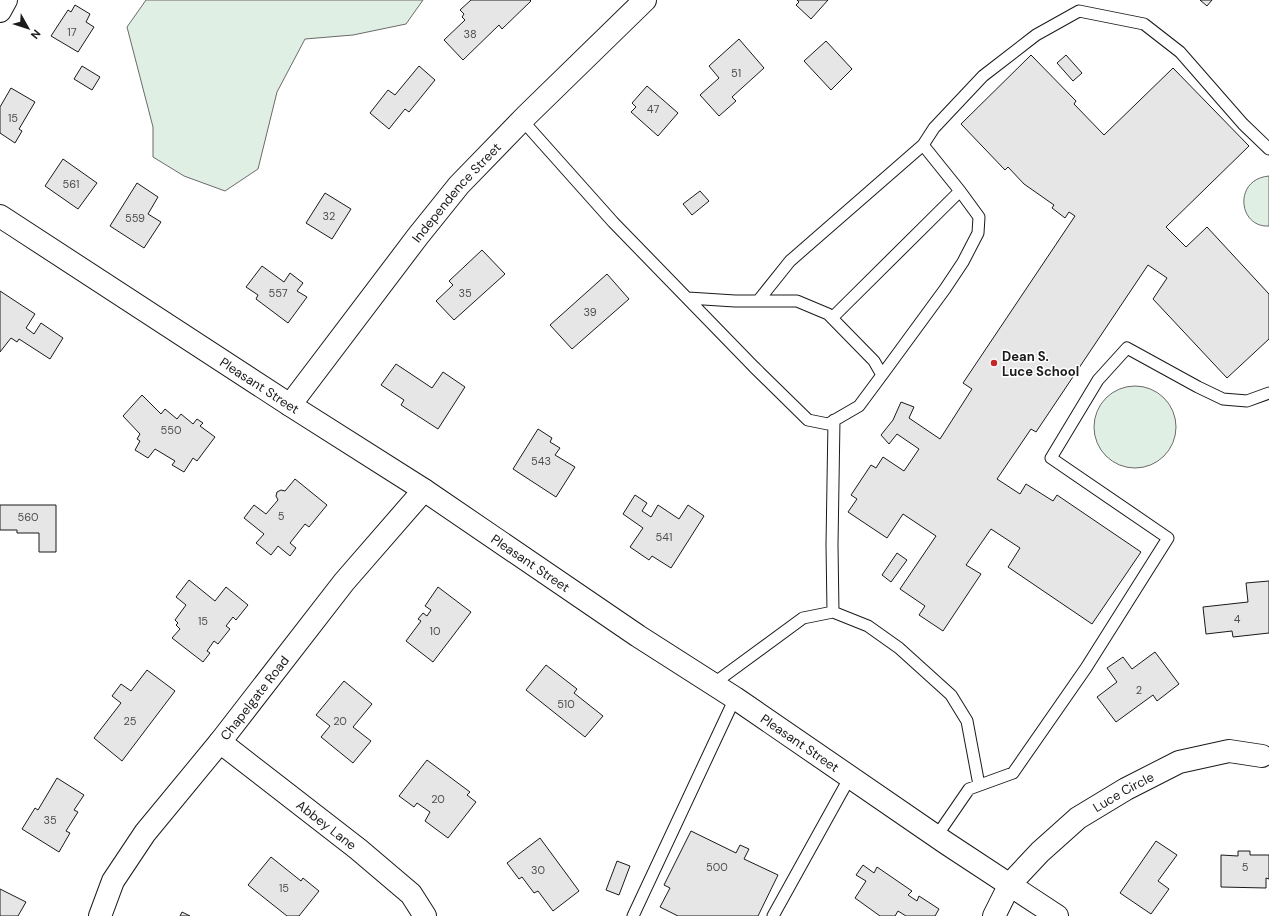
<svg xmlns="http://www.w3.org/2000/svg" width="1269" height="916" font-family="'DM Sans',sans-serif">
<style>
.green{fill:#e0efe3;stroke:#6a6a6a}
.building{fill:#e6e6e6;stroke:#1a1a1a}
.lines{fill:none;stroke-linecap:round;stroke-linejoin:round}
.service-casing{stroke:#1a1a1a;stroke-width:13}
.minor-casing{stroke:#1a1a1a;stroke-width:24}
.secondary-casing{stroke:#1a1a1a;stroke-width:24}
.service{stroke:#fff;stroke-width:11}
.minor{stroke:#fff;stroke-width:22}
.secondary{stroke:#fff;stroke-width:22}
.poi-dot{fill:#c62828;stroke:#fff;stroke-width:1.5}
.labels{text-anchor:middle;stroke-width:3;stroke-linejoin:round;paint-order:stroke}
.number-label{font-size:11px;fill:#4d4d4d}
.street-label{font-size:13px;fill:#1a1a1a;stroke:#fff}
.poi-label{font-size:13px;font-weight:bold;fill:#1a1a1a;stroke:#fff;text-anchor:start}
</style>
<rect width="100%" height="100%" fill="#fff"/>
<path class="green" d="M146,0H423L406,24L353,35L305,39L277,92L258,169L225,191L184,176L153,157V127L127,27Z
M1269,176V226C1238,228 1233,179 1269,176Z
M1094 427a41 41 0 1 1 82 0a41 41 0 1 1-82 0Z"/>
<path class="building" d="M471,0H530L531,1L502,29L499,25L463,60L444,40L465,20L462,17L464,14L460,10Z
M797,0H828L811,19L796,5L799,2Z
M1200,0H1212L1207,6Z
M75,5L90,14L86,22L94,27L78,52L51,36L68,10L71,12Z
M739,39L764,68L732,97L736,101L719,116L700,95L719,78L709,66Z
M826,41L852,69L831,90L804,61Z
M1031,55L1076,101L1074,104L1104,135L1173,68L1249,146L1166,227L1186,247L1207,227L1269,294V339L1227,378L1153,299L1167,278L1148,265L1036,432L1031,429L997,479L1020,494L1026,484L1053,501L1057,495L1141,552L1092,624L1008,567L1020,548L991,529L966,565L981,574L943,631L919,615L925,606L900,589L936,536L903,514L887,538L848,512L857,499L851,495L871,465L876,468L883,457L904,471L919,449L897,434L889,444L881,435L893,420L901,402L914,407L909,418L940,439L972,389L963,383L1075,216L1069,212L1065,218L1052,208L1054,205L1024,184L1008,167L1005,170L961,124Z
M1066,55L1082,73L1073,81L1057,63Z
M82,66L100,77L92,90L74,79Z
M419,66L435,80L409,112L405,109L389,129L370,113L388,90L395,95Z
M647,86L678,113L658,136L631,112L636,107L632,103Z
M11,88L35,102L19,129L22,131L15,143L0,133V107Z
M63,159L97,183L78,209L45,186Z
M137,183L158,197L148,214L161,222L144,248L110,226Z
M700,191L709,201L692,215L683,204Z
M325,193L351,209L332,239L306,223Z
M482,250L505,274L454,320L436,301L453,285L449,281Z
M262,266L284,282L290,273L303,283L297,291L307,297L288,323L256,299L258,295L246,287Z
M607,274L629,299L572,349L550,325Z
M0,291L35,314L26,328L34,334L41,323L63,338L50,359L19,339L17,342L11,338L0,352Z
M396,364L432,388L443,372L465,387L438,429L401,405L404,400L381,385Z
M142,395L161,414L165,409L177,419L181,414L193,424L197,419L203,423L200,426L215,437L197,461L193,458L184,472L172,465L175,461L155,449L148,458L135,450L140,441L137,439L140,434L123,416Z
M538,429L552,438L550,442L560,448L555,455L575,467L556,497L513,469Z
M295,479L327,505L309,527L305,524L290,543L296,548L290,556L278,546L271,555L256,543L264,534L244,518L254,505L266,514L278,500L276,496L277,492L281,490L285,491Z
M635,495L647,503L642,511L651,517L658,505L679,519L688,505L704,516L671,568L652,556L649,560L630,547L643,528L623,514Z
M0,505H56V552H39V533H17V530H0Z
M897,553L907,560L891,582L882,575Z
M189,580L215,601L226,587L248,605L236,620L233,617L226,626L230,629L218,644L214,641L207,651L210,653L203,662L172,638L180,629L176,625L178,623L175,620L186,605L176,597Z
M1269,581V633L1233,637L1232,631L1206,634L1203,607L1248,602L1246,583Z
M438,587L471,612L433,662L406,641L421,621L418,619L423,613L427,616L431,610L425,606Z
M1155,652L1179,684L1157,701L1153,695L1116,722L1097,697L1117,682L1107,668L1123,657L1132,669Z
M546,665L577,689L574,693L603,716L585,737L526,690Z
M147,670L175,691L122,761L94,738L121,703L112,696L121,684L131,691Z
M344,681L372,704L353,727L371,741L353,763L321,737L330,726L316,715Z
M427,760L470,792L467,795L476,802L448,838L425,821L430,812L417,803L414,807L399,796Z
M57,778L84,795L74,810L78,812L66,831L70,833L59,852L22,829L35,808L38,810Z
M691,831L736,853L740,845L749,849L744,859L778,875L758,916H678L660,907L670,888L664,885Z
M540,838L579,891L553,911L538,891L534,893L522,877L519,879L507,863Z
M1156,841L1177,855L1158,881L1169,889L1151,914L1120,893Z
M1238,851H1250V855H1269V879L1266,878V888L1221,887V855L1238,856Z
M271,857L301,881L303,878L319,891L299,916H287L248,885Z
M617,861L630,866L619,895L606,890Z
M863,865L874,873L877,867L912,891L908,895L917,901L919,896L939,909L935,916H906L898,911L895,916H880L855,898L866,881L856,875Z
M0,889L26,902L18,916H0Z
M182,912L190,916H180Z"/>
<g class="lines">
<defs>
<path id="service" d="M522,120L613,222L754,367L808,420L828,424L859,406L882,375L874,361L828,314L797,301H735L688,298
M923,145L934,128L983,76L1036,35L1079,11L1144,24L1180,52L1243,124L1269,149
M758,301L790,261L923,145L960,191L832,318
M882,375L945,289L963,262L978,233L979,217L960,191
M833,612L832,545L834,420
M713,684L803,618L833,612L868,626L899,648L951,695L967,721L979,785
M936,837L969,789L1013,773L1086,668L1168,538L1051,458L1098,380L1127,348L1198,387L1223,399L1247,401L1269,393
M633,916L735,698
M773,916L850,777"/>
<g id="minor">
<path id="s1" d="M290,405L418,236L459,185L526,116L645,0"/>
<path id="s2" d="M220,742L358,849L411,894L425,916"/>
<path id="s3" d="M100,916L113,881L145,833L220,742L344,582L424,490"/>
<path id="s4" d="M994,916L1010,884L1040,852L1078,818L1126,789L1179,762L1229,751L1262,756"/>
</g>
<g id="secondary">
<path d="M0,11L6,0"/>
<path id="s5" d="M0,216L290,405L424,490L638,636L735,698L946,843L1057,916"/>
</g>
</defs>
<use href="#service" class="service-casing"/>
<use href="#minor" class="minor-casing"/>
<use href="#secondary" class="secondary-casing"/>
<use href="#service" class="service"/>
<use href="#minor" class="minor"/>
<use href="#secondary" class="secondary"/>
</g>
<circle class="poi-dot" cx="994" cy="363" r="4"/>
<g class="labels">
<g class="number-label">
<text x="72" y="36">17</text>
<text x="470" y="38">38</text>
<text x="736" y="77">51</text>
<text x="653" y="113">47</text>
<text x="13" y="122">15</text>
<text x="71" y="188">561</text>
<text x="329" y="220">32</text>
<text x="135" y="222">559</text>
<text x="278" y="297">557</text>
<text x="465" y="297">35</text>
<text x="590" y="316">39</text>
<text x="171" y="434">550</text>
<text x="541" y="465">543</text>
<text x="281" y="520">5</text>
<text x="28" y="521">560</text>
<text x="664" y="541">541</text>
<text x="1237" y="623">4</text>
<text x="203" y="625">15</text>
<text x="435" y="635">10</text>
<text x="1139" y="694">2</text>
<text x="566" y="708">510</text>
<text x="130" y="725">25</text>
<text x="340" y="725">20</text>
<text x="438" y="803">20</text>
<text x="50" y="824">35</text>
<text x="717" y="871">500</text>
<text x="1245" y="871">5</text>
<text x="538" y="874">30</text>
<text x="284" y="892">15</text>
</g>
<g class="street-label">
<text dy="5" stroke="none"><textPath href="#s1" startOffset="270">Independence Street</textPath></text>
<text dy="5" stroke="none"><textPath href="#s5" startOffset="310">Pleasant Street</textPath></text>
<text dy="5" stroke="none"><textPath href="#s5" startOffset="634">Pleasant Street</textPath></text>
<text dy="5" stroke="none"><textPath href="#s3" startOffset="269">Chapelgate Road</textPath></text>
<text dy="5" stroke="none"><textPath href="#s5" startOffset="958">Pleasant Street</textPath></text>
<text dy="5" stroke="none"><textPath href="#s4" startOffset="183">Luce Circle</textPath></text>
<text dy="5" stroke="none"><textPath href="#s2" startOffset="135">Abbey Lane</textPath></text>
</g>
<g class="poi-label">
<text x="1002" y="361">Dean S.<tspan x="1002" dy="15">Luce School</tspan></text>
</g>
</g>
<g transform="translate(28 28) rotate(129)" stroke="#ffffff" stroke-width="3" paint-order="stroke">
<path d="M0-3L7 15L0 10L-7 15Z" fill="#1a1a1a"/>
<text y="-6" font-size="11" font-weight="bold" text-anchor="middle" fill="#1a1a1a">N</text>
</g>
</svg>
